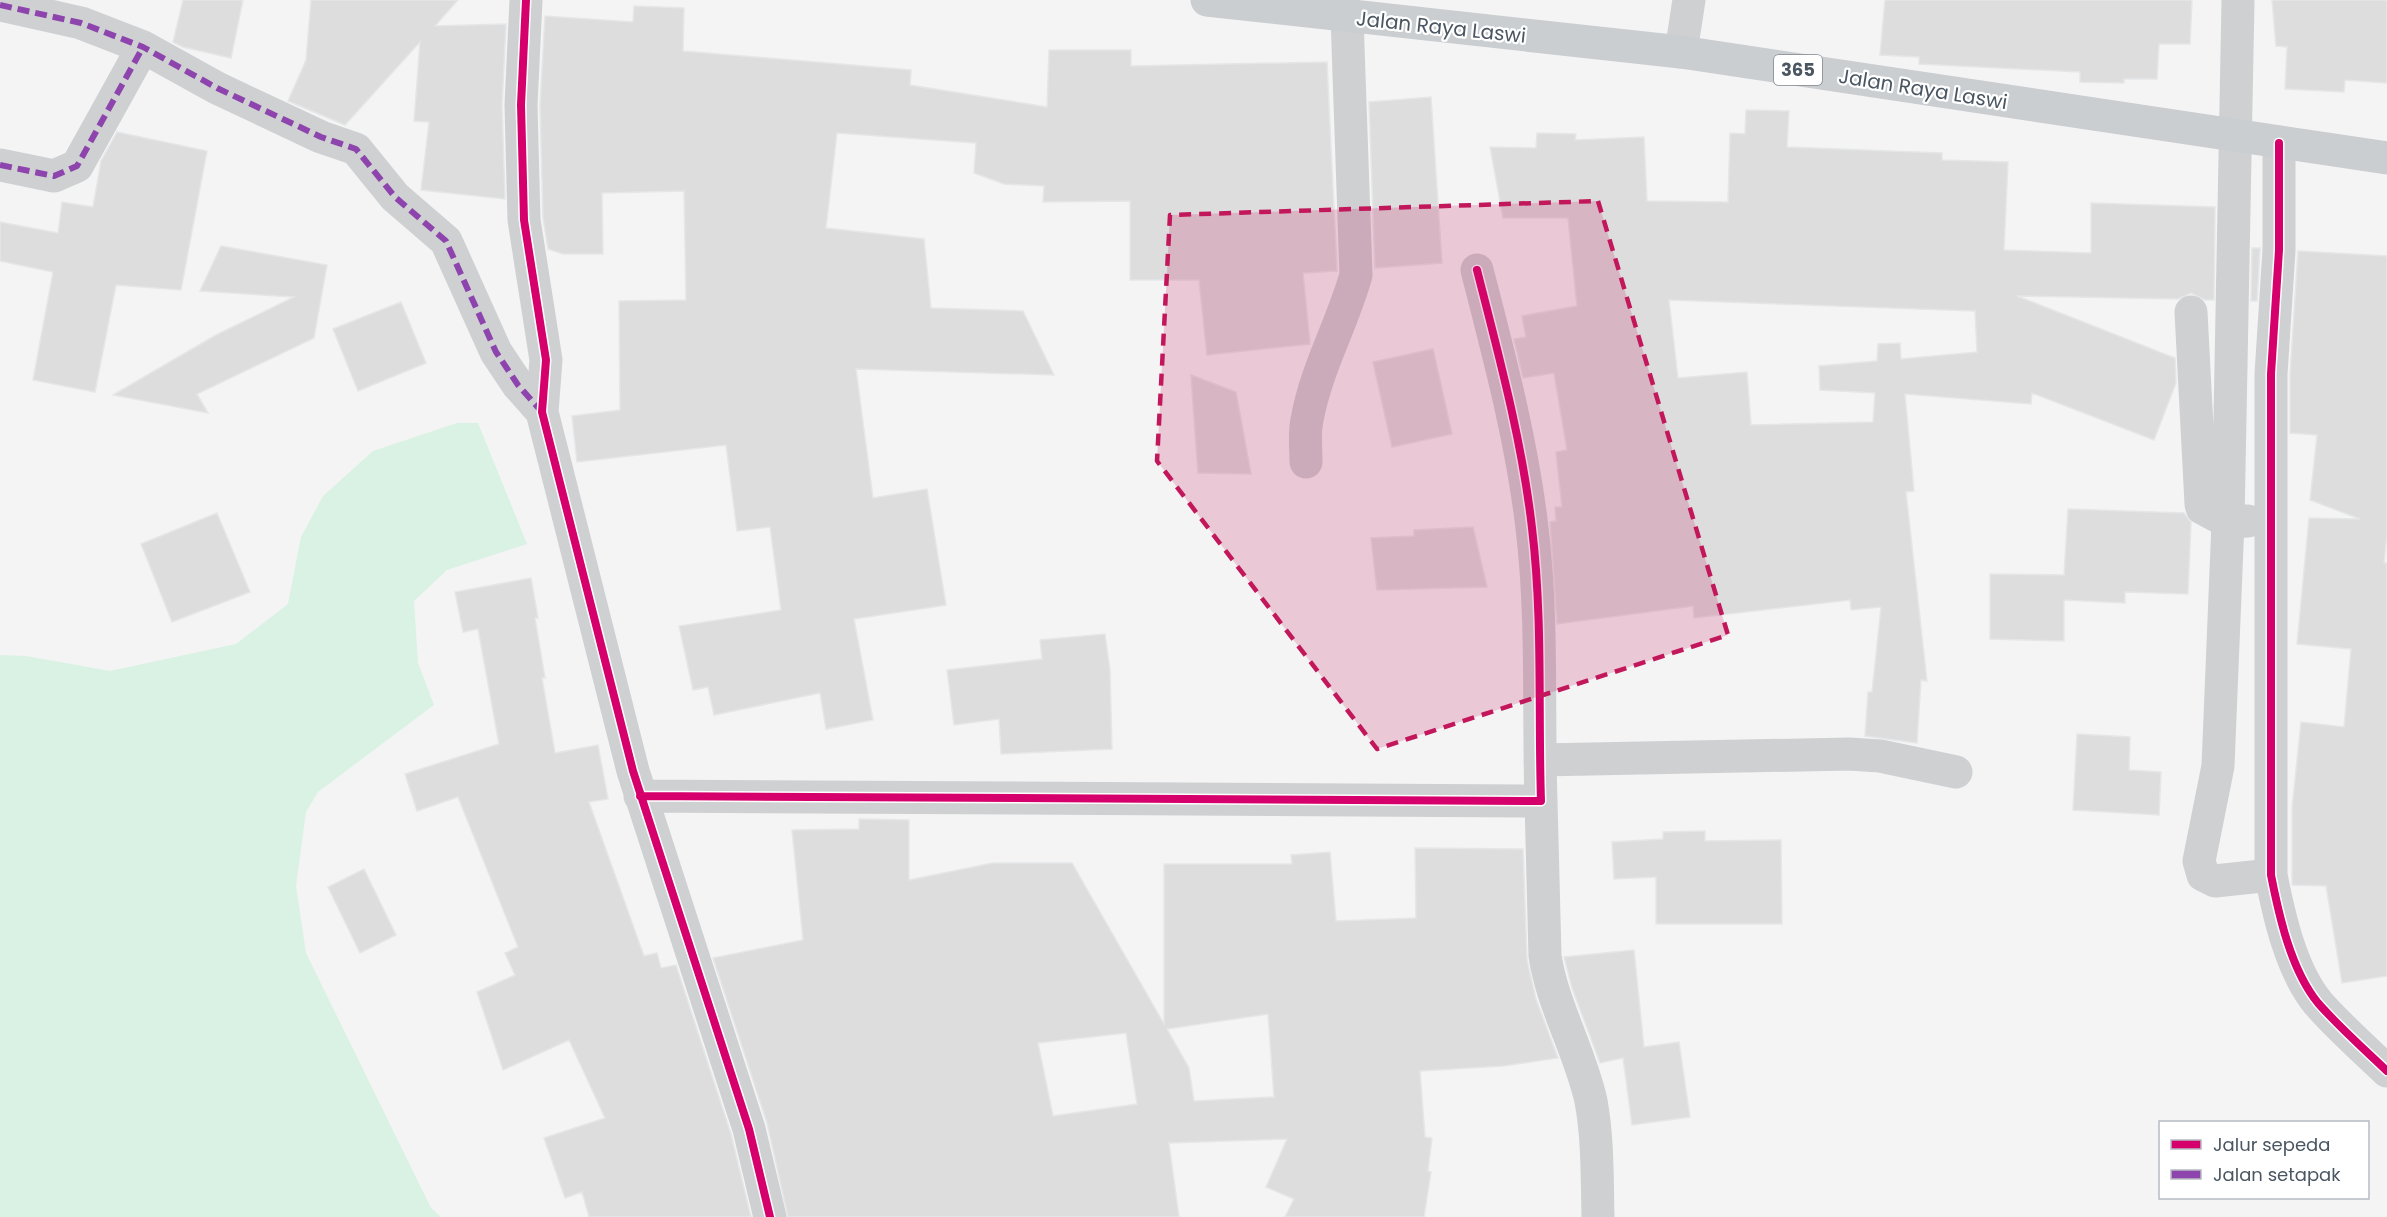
<svg xmlns="http://www.w3.org/2000/svg" width="2387" height="1217" font-family="Poppins,sans-serif">
<style>
.green{fill:#d9f2e3}
.building{fill:#ddddde;stroke:#e5e6e7;stroke-width:1.5;fill-rule:evenodd}
.lines{fill:none;stroke-linecap:round;stroke-linejoin:round}
.minor{stroke:#ced0d2;stroke-width:33}
.major{stroke:#caced1;stroke-width:33}
.quiet{stroke:#8e44ad;stroke-width:6;stroke-dasharray:12 6;stroke-linecap:butt}
.cycleway-casing{stroke:#fff;stroke-width:11}
.cycleway{stroke:#d6006c;stroke-width:8}
.marked{fill:#c2185b;fill-opacity:0.2;stroke:#c2185b;stroke-width:4.5;stroke-dasharray:12 8;stroke-linejoin:round}
.labels{text-anchor:middle;stroke-width:4.5;stroke-linejoin:round;paint-order:stroke}
.shield{fill:#fff;stroke:#808990;stroke-width:1.5}
.shield-label{font-size:18px;font-weight:bold;fill:#4a5661}
.street-label{font-size:20px;fill:#4a5661;stroke:#fff}
</style>
<rect width="100%" height="100%" fill="#f4f4f4"/>
<path class="green" d="M457,423H478L527,544L447,570L414,601L418,663L434,705L318,792L306,812L296,886L306,953L431,1208L441,1217H0V655L26,656L110,671L236,644L288,604L301,537L323,496L373,451Z"/>
<path class="building" d="M183,0H243L231,58L183,47L173,42Z
M311,0H458L435,26L506,24L502,105L505,199L421,190L429,122L414,121L420,42L345,125L288,101L306,60Z
M1885,0H2192L2190,44H2159L2157,79H2124V83L2080,82V72L1919,64V57L1880,55Z
M2272,0H2387V83L2345,80L2344,92L2285,89L2287,47L2276,46Z
M634,6L684,8L683,51L911,70L910,85L1047,107L1049,50H1131V66L1327,62L1337,271L1303,273L1310,344L1207,355L1199,280H1130V201L1043,202L1044,186L1004,184L974,173L976,143L837,133L826,228L924,239L931,308L1023,311L1054,375L856,369L873,498L927,489L946,605L854,619L873,720L826,729L820,693L714,715L708,687L693,690L679,626L781,610L770,527L737,531L726,445L577,462L572,416L620,410L619,301L686,300L684,191L602,193L603,254H563L548,249L543,218L540,105L545,16L633,22Z
M1431,97L1442,263L1375,268L1369,102Z
M1746,110L1789,111L1787,147L1942,153V160L2008,162L2004,250L2091,253V203L2215,207L2214,300H2205L2191,293L2178,299L2017,296L2175,358L2176,383L2154,440L2032,393L2031,404L1905,394L1914,491L1906,492L1927,681L1921,680L1917,743L1865,736L1868,692H1872L1881,607L1851,610L1850,600L1694,618L1693,606L1557,624L1550,522L1556,521L1555,507H1562L1556,452L1567,450L1554,373L1523,378L1514,339L1526,337L1522,316L1577,306L1568,218H1503L1490,147L1536,148L1537,133L1576,134L1575,140L1644,137L1647,201L1728,202L1730,133L1745,134ZM1669,300L1975,311L1977,352L1901,359L1900,343L1878,344L1877,361L1819,366L1820,390L1875,393L1873,422L1751,425L1747,372L1678,378Z
M117,132L207,151L181,290L116,285L95,392L33,380L53,272L0,261V222L58,233L62,202L93,207L101,161Z
M221,246L327,265L314,338L197,394L208,413L113,395L216,335L294,297L200,291Z
M2252,248H2260L2257,301H2251Z
M2298,251L2387,256V534L2384,563H2387V976L2342,983L2326,886L2292,885V808L2301,722L2344,727L2351,649L2297,644L2309,518L2360,519L2310,500L2317,435L2290,433V375Z
M401,302L426,363L358,391L333,329Z
M1433,349L1452,434L1392,447L1373,362Z
M1191,375L1236,392L1251,474L1198,473Z
M2068,509L2184,513L2191,522L2188,594L2125,592V603L2064,600V641L1990,639V574L2064,575Z
M217,513L250,592L172,622L141,544Z
M1473,527L1487,587L1377,590L1371,538L1414,536V530Z
M531,578L538,618H535L545,678H542L555,753L598,745L608,799L589,802L644,956L657,953L661,968L676,965L731,1134L751,1217H589L582,1192L565,1198L544,1138L605,1118L569,1040L503,1070L477,992L515,975L505,953L518,947L458,797L417,811L405,774L499,744L478,629L463,632L455,592Z
M1105,634L1110,670L1112,749L1001,754L999,719L954,725L947,670L1042,659L1040,640Z
M2077,734L2130,737L2129,770L2161,772L2159,815L2073,810Z
M859,819L909,820V880L993,863H1072L1164,1024V864H1292L1291,855L1330,852L1336,921L1416,918L1415,848L1523,849L1527,960L1536,999L1558,1058L1503,1066L1420,1071L1425,1137L1432,1138L1428,1171L1431,1172L1424,1217H1285L1294,1199L1266,1187L1287,1139L1169,1143L1179,1217H788L767,1123L713,958L803,940L792,830L859,829ZM1268,1014L1274,1097L1194,1101L1189,1068L1167,1029ZM1126,1033L1137,1104L1053,1116L1038,1043Z
M1705,831V841L1781,840L1782,924H1656V877L1614,879L1612,842L1663,839V832Z
M364,869L396,935L360,953L328,887Z
M1634,950L1644,1047L1679,1042L1690,1117L1632,1125L1623,1058L1600,1063L1572,988L1564,957Z"/>
<g class="lines">
<path class="minor" d="M526,0L521,105L524,220L546,360L542,412L633,771L749,1129L770,1217
M2238,0L2228,522L2218,766L2199,861L2203,875L2215,881L2271,875
M1,5L81,23L143,47L217,88L321,137L356,149L395,197L446,241L496,352L518,385L542,412
M1681,52L1689,0
M2279,143V250L2271,374V875C2279,916 2291,970 2318,1003C2339,1027 2364,1049 2387,1071
M0,165L54,176L77,166L143,47
M2191,312L2201,504L2202,508L2228,522L2248,521
M1306,462C1306,448 1304,433 1307,420C1316,369 1342,325 1356,275L1347,17
M1540,760L1849,754L1880,756L1956,772
M640,796L1541,801C1538,710 1543,619 1532,528C1522,441 1499,356 1477,270
M1541,801L1545,956C1553,1007 1580,1051 1591,1101C1598,1139 1597,1179 1598,1217"/>
<path class="major" d="M1207,0L1681,52L2387,158"/>
<path class="quiet" d="M0,5L81,23L143,47L217,88L321,137L356,149L395,197L446,241L496,352L518,385L542,412
M0,165L54,176L77,166L143,47"/>
<defs>
<path id="cycleway" d="M526,0L521,105L524,220L546,360L542,412L633,771L749,1129L770,1217
M2279,143V250L2271,374V875C2279,916 2291,970 2318,1003C2339,1027 2364,1049 2387,1071
M640,796L1541,801C1538,710 1543,619 1532,528C1522,441 1499,356 1477,270"/>
</defs>
<use href="#cycleway" class="cycleway-casing"/>
<use href="#cycleway" class="cycleway"/>
</g>
<path class="marked" d="M1598,201L1728,635L1377,749L1157,461L1170,215Z"/>
<g class="labels">
<rect class="shield" x="1774" y="55" width="48" height="30" rx="4.5"/>
<g class="shield-label">
<text x="1798" y="76">365</text>
</g>
<g class="street-label">
<text transform="translate(1441 27) rotate(6)" y="7">Jalan Raya Laswi</text>
<text transform="translate(1923 89) rotate(9)" y="7">Jalan Raya Laswi</text>
</g>
</g>
<rect x="2159" y="1121" width="210" height="78" fill="#ffffff" stroke="#b7bbc0" stroke-width="1.5"/>
<rect x="2171" y="1140" width="30" height="9" fill="#d6006c" stroke="#b7bbc0" stroke-width="1.5"/>
<text x="2213" y="1151" font-size="18" fill="#4a5661">Jalur sepeda</text>
<rect x="2171" y="1170" width="30" height="9" fill="#8e44ad" stroke="#b7bbc0" stroke-width="1.5"/>
<text x="2213" y="1181" font-size="18" fill="#4a5661">Jalan setapak</text>
</svg>
